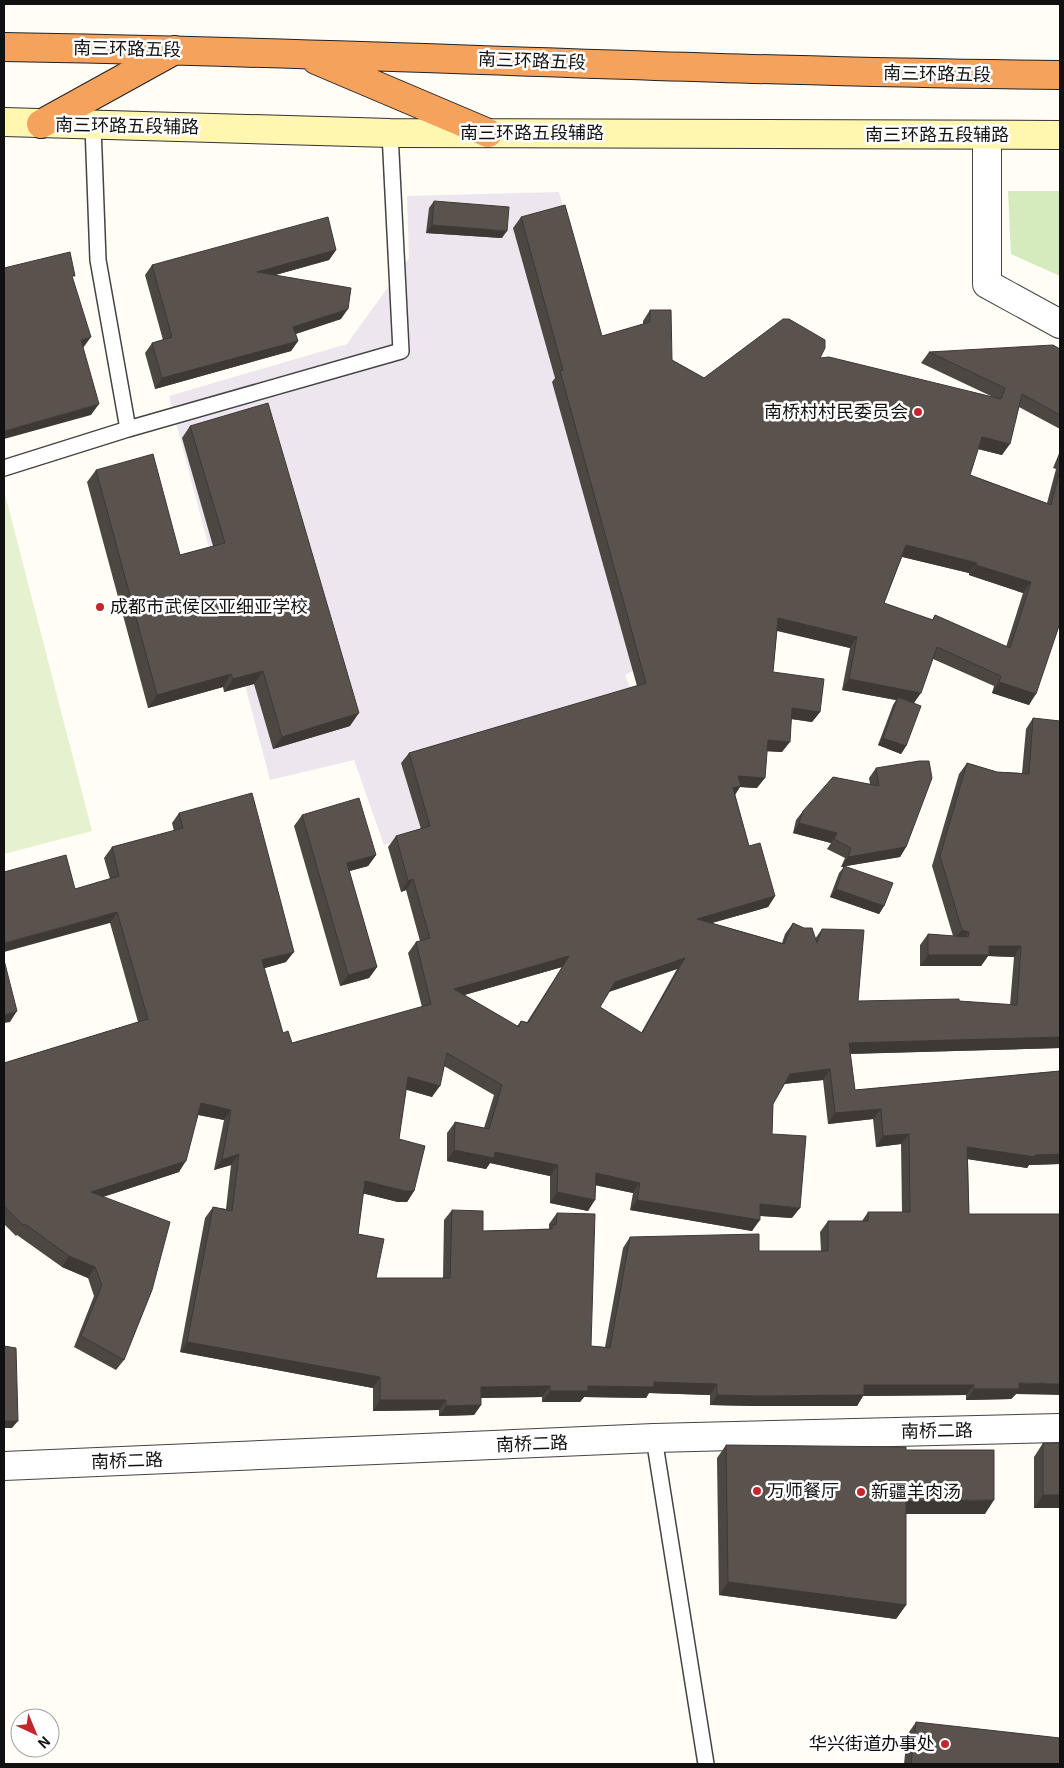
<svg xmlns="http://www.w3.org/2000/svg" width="1064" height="1768" font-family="Georgia,'Noto Sans SC',serif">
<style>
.industrial{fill:#eee6ef}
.green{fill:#d5ebbd}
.pitch{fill:#e6f2cf}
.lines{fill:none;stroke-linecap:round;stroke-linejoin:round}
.lane-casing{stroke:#444;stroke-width:18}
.street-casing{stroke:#444;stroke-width:30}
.secondary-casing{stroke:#333;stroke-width:30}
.highway-casing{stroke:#222;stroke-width:30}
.lane{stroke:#fff;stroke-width:15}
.street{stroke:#fff;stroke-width:28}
.secondary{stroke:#fff6b0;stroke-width:28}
.highway{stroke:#f5a25d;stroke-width:28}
.wall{fill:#4d4742;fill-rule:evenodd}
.shaded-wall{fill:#3f3936}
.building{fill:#5a524d;stroke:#3f3936;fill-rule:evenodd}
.poi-dot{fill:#c4262e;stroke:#fff;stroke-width:2}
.labels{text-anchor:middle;stroke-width:5;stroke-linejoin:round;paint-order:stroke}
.street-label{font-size:18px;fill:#111;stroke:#fff}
.poi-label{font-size:18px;fill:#111;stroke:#fff;text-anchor:start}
</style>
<rect width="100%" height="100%" fill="#fffdf5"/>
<path class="industrial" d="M559,192L689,643L625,675L657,758L384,845L354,760L270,780L169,396L347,344L409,258L407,196Z"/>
<path class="green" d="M1008,191H1060V276L1011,254Z"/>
<path class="pitch" d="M5,494L92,831L4,854V495Z"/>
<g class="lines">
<defs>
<path id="lane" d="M128,429L401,351L390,133
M4,468L128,429L98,260L93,126
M654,1438L706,1764"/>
<path id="street" d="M987,135V284L1060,324
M4,1466L654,1438L1060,1428"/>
<path id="secondary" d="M4,122L390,133L1060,135"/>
<path id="highway" d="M4,47C356,52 708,72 1060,75
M316,60L488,133
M41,124L175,50"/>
</defs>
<use href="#lane" class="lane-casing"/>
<use href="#street" class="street-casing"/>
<use href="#secondary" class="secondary-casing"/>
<use href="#highway" class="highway-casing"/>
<use href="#lane" class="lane"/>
<use href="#street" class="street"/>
<use href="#secondary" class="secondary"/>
<use href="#highway" class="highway"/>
</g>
<path class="wall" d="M434,201L502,238L426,233L429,208Z
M521,217L602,336L643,324V321L650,310L672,360L704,378L820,358L995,398L921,363L929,352L1060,349V429L1019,407L1002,455L978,449L970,475L1047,503L1056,469L1053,468L1060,451V623L1029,705L992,693L994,686L933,659L914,703L906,746L901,754L878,745L893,705L896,700L842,690L850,648L777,631L773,672L820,712L812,722L791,719L782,752L767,751L757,788L740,787L735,795L749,846L775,896L768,907L712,923L782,943L785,934L793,923L815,939L822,929L858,1001H959L1010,1005L1014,957L988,956L981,966H920V945L928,934L953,936L932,866L959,774L967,763L997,772L1022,773L1026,729L1033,718L1060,1048L850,1054L855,1090L1060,1071V1164L1029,1165L1027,1168L968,1159L969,1214L1016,1394L1011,1399L966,1400V1395L863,1396L857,1406H755L710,1405V1395L649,1393L646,1398L584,1397L580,1402H542V1397L481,1398V1405L474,1415L439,1416V1410L373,1411V1388L180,1352L205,1218L213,1207L226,1209L231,1165L214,1170L224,1120L198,1115L179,1172L103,1197L124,1360L116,1370L74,1347L94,1296L88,1278L62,1267L17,1235L16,1236L4,1224V1063L138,1022L110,923L75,889L110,879L104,858L112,847L174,831L172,823L179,813L286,962L264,968L283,1033L292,1043L422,1007L408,953L416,942L420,941L406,890L401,892L388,847L396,836L421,829L401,763L409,753L637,686L552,382L555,378L513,228ZM902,557L969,573V575L1023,593L1006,647L935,615L932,620L884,603ZM562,967L527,1022L521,1021L517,1026L464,995ZM677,969L641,1033L600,1007L609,992ZM444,1066L494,1095L484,1128L455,1122L447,1133V1161L486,1169L490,1163L550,1176V1203L588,1211L596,1185L633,1193L630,1210L752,1231L760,1216L792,1218L772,1134L773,1104L784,1084L823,1080L828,1124L873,1119L876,1147L901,1144L902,1212H868L862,1221H828L820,1232L821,1251H759L630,1237L623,1248L605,1347L591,1346L557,1213L549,1224V1229L483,1231L452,1210L444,1220L443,1278H376L358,1234L363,1193L398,1202H407L414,1191L399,1139L406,1089L432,1097Z
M336,250L329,260L275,275L341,319L296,334L298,341L291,351L155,389L145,353L152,343L163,340L145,275L152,265Z
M190,426L350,726L273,749L254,684L224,692L223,687L148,708L87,482L96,470L180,555L213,546L182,438Z
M876,768L906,847L900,857L845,866L884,906L879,914L830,897L839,873L844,867H841L845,858L827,849L831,843L793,833L796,820L803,811L870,784L869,778Z
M302,815L376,855L368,866L349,871L377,967L369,978L340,986L294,826Z
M1043,1443L1060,1508H1034V1457Z
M726,1445L906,1450L985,1514H906V1605L896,1619L719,1595L717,1458Z
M916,1722L1060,1764H904L907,1735Z"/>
<path class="shaded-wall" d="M432,225L507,231L502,238L426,233Z
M336,250L329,260L250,282L257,272Z
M348,309L341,319L286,337L293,327Z
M91,337L83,348L81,340Z
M298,341L291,351L155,389L162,378Z
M99,404L91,415L4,439V431Z
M982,437L1010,444L1002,455L974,448Z
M906,545L977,563L969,573L899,556Z
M976,565L1031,582L1023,593L969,575Z
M778,618L857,637L850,648L771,629Z
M263,671L254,684L224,692L233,679Z
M231,674L223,687L148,708L157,695Z
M849,679L921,693L914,703L898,697L896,700L842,690Z
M999,682L1036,694L1029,705L992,693Z
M792,708L820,712L812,722L785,718Z
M359,713L350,726L273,749L282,737Z
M883,738L906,746L901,754L878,745Z
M768,740L790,742L782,752L761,751Z
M738,776L765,778L757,788L740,787L733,797L726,799Z
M799,823L837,833L831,843L793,833Z
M906,847L900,857L841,867L848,857Z
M376,855L368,866L339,874L347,863Z
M413,879L406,890L401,892L408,881Z
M836,889L884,906L879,914L830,897Z
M775,896L768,907L690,929L697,919Z
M117,912L110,923L4,952V943Z
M962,930L969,932L961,943L954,940Z
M989,946H1021L1014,957L988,956L981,966H920L928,955Z
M294,952L286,962L255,971L262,960Z
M569,956L562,967L447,1000L454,989Z
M685,958L677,969L608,992L615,982Z
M377,967L369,978L340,986L348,975Z
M17,1011L10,1022L4,1023V1015Z
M1060,1037V1048L842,1054L849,1043Z
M830,1069L823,1080L782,1084L790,1074Z
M408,1077L440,1086L432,1097L400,1088Z
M201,1103L231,1110L224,1120L194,1114Z
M881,1109L873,1119L828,1124L835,1113Z
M909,1134L901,1144L876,1147L883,1136Z
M967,1147L1060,1154V1164L1029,1165L1027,1168L960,1158Z
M454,1150L495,1152L558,1165L550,1176L490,1163L486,1169L447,1161Z
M239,1154L231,1165L214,1170L222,1160Z
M186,1161L179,1172L84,1203L91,1192Z
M596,1173L640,1183L633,1193L589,1184Z
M365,1181L414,1191L407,1202H398L357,1192Z
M557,1192L595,1200L588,1211L550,1203Z
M637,1200L760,1220L752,1231L630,1210Z
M760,1204L800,1208L792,1218L753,1215Z
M69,1256L95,1267L88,1278L62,1267Z
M187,1342L380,1377L373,1388L180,1352Z
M654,1382L717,1384L710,1395L649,1393L646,1398L584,1397L580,1402H542L550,1391L588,1386Z
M1019,1383L1060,1384V1395L1016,1394L1011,1399L966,1400L974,1389Z
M864,1385H974L966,1395L863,1396L857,1406H755L710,1405L717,1395Z
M550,1386L542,1397L473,1398L481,1387Z
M380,1400H446L439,1410L373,1411Z
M481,1405L474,1415L439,1416L446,1406Z
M4,1421H18L12,1428H4Z
M1043,1495H1060V1508H1034Z
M994,1500L985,1514H896L906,1501Z
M728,1582L906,1605L896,1619L719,1595Z"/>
<path class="building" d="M434,201L509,207L507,231L432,225Z
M565,205L602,336L650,322V310H671L672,360L704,378L783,319H789L825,340V348L820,358L829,357L1001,399L1005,388L929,352L1053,345L1060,349V415L1022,394L1010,444L982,437L970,475L1051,505L1060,470V623L1036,694L999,682L1001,676L937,647L921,693L849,679L857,637L778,618L773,672L824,679L820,712L792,708L790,742L768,740L765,778L738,776L741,786L733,788L749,846L760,843L775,896L697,919L784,944L793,923L804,928H812L817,943L822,929L864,930L858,1001L959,999V1001L1017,1005L1021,946H989V955H928V934L968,937L969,932L962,930L940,856L967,763L997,772L1029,774L1033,718L1060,721V1037L849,1043L855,1090L1060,1071V1154L1035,1155V1157L967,1147L969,1214H1060V1384L1019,1383V1389H974V1385H864V1395L763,1396L717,1395V1384L654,1382V1387L588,1386V1391H550V1386L481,1387V1405L446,1406V1400H380V1377L187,1342L213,1207L232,1211L239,1154L222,1160L231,1110L201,1103L186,1161L91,1192L170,1222L152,1290L124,1360L81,1336L102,1285L95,1267L69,1256L25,1224L23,1225L4,1206V1063L148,1019L117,912L4,943V872L66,855L75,889L119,876L112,847L183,828L179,813L252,793L294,952L262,960L283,1033L288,1031L292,1043L431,1004L416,942L430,938L413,879L408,881L396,836L430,826L409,753L646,683L560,371L563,370L521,217ZM906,545L977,563L976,565L1031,582L1010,648L935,615L933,620L884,603ZM569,956L528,1023L521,1021L519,1027L454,989ZM685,958L642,1033L600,1007L615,982ZM447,1053L502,1085L489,1129L455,1122L454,1150L494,1158L495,1152L558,1165L557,1192L595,1200L596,1173L640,1183L637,1200L760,1220V1204L800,1208L806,1136L772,1134L773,1104L790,1074L830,1069L835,1113L881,1109L883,1136L909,1134L910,1212H868V1221H828V1251H759V1234L630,1237L610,1348L591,1346L595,1214L557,1213L556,1225H552V1229L483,1231V1211L452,1210L450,1278H376L384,1239L358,1234L365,1181L405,1191H414L425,1146L399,1139L408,1077L440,1086Z
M328,217L336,250L257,272L351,288L348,309L293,327L298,341L162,378L152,343L172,337L152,265Z
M70,252L75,276H72L91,337L81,340L99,404L4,431V268Z
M268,403L359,713L282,737L263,671L233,679L231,674L157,695L96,470L153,454L180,555L225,543L190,426Z
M898,697L921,706L906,746L883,738Z
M919,761H929L932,778L906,847L848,857L851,848L834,839L837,833L799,823L803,811L833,777L879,786L876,768Z
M359,798L376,855L347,863L377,967L348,975L302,815Z
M844,866L893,883L884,906L836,889Z
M4,960L17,1011L4,1015Z
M4,1346L16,1348L18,1421H4Z
M1043,1443H1060V1495H1043Z
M726,1445L906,1447V1450H994V1500L906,1501V1605L728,1582Z
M916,1722L1060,1738V1764H911Z"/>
<g class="poi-dot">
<circle cx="918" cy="412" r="5"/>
<circle cx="100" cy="607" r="5"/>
<circle cx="757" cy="1491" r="5"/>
<circle cx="861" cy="1492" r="5"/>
<circle cx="945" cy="1744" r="5"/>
</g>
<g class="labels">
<g class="street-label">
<text transform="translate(127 49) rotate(1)" y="6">南三环路五段</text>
<text transform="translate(532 61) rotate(2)" y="6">南三环路五段</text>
<text transform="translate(937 74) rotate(1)" y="6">南三环路五段</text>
<text transform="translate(127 126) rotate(1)" y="6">南三环路五段辅路</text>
<text x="532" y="139">南三环路五段辅路</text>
<text x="937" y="141">南三环路五段辅路</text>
<text transform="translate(937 1431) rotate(-1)" y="6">南桥二路</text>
<text transform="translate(532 1444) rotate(-2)" y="6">南桥二路</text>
<text transform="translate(127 1461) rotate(-2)" y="6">南桥二路</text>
</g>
<g class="poi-label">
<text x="908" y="418" text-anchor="end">南桥村村民委员会</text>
<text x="110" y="613">成都市武侯区亚细亚学校</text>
<text x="767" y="1497">万师餐厅</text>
<text x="871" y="1498">新疆羊肉汤</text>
<text x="935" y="1750" text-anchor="end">华兴街道办事处</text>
</g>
</g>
<rect width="1064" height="1768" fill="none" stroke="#111111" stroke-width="10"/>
<g transform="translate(35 1733) rotate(136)"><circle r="24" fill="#ffffff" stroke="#a0a0a0"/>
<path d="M0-4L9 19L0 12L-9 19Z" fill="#c4262e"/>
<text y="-8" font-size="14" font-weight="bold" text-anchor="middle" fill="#111111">N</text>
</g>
</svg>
